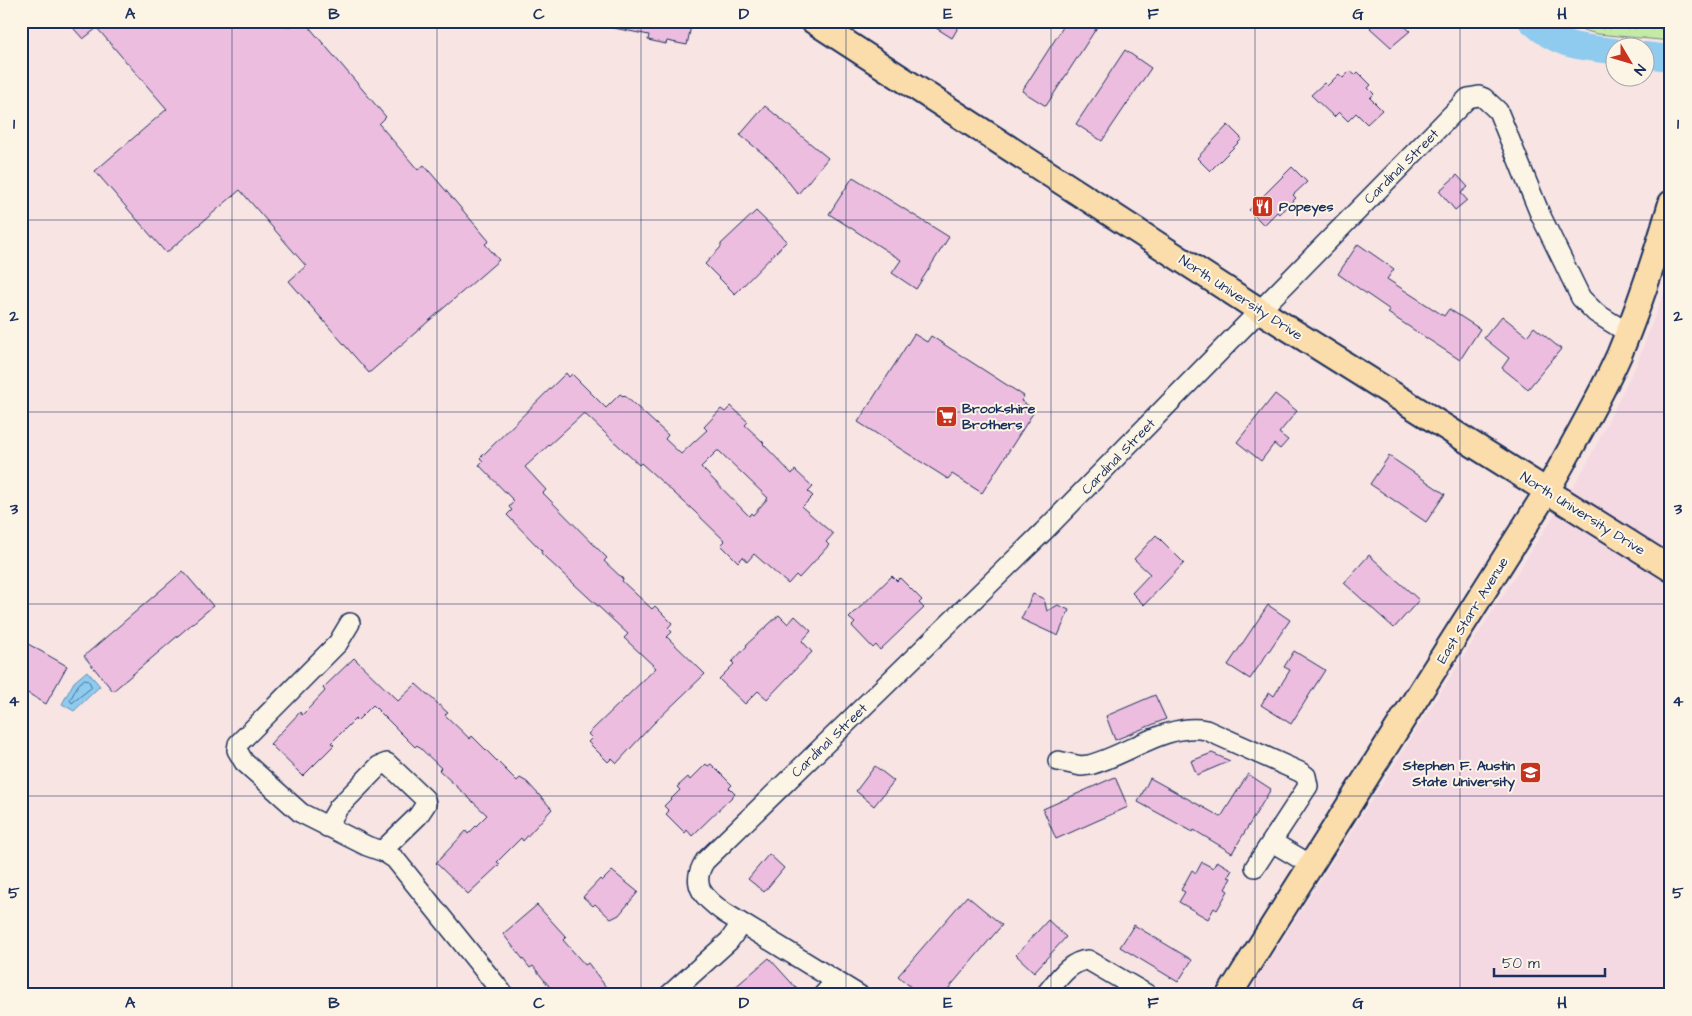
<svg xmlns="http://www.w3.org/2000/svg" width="1692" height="1016" font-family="'Architects Daughter',sans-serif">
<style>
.built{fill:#f4d8e2}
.park{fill:url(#park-crowns);stroke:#708c82}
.water{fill:#8ecbef;stroke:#608db5}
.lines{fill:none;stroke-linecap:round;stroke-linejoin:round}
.shore{stroke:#496d98;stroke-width:1}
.river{stroke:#8ecbef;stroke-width:26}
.building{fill:#ecbddf;stroke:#1b2f5e;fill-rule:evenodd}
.minor-casing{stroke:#1b2f5e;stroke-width:22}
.major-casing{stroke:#1b2f5e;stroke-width:28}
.minor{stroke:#fcf5e5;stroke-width:19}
.major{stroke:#fbddab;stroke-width:24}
.grid{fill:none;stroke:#1b2f5e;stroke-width:1;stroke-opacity:0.55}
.labels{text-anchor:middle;stroke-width:4;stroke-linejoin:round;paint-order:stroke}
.street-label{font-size:14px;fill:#1b2f5e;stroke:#fcf5e5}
.poi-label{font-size:14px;font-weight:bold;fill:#1b2f5e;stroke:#fcf5e5;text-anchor:start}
.neatline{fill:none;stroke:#1b2f5e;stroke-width:2}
.grid-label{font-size:16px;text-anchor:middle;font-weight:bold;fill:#1b2f5e}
</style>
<defs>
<pattern id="park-crowns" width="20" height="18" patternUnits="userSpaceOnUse" patternTransform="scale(1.25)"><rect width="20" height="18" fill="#c4eaa5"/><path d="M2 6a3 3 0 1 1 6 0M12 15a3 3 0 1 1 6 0" fill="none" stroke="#a8c990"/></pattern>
</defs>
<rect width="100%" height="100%" fill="#f7e4e3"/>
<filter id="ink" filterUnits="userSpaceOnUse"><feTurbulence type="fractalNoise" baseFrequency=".02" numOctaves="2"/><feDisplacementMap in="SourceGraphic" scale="10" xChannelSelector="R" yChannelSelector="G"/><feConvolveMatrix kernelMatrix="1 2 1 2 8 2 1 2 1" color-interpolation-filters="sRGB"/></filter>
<g filter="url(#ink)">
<path class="built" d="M1671,274V995H1247L1587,464L1638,361Z"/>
<path class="park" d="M1551,21H1671V41L1597,34Z"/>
<path class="water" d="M87,671L100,686L74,711L62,704L74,682Z"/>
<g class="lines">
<path class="shore" d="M85,679L88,680L92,687L72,703L70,700L78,685Z"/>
<path class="river" d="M1531,21C1558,47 1579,47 1614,51
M1644,55L1671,58"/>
</g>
<path class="building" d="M67,21H282L288,28L295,21H304L386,117L379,124L418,170L424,165L489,241L485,244L499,260L369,373L289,281L306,266L240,190L166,253L95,171L167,109L97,28L83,39Z
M610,21H692L687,45L667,41L666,44L648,40L649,35L609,27Z
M925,21H962L952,38Z
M1067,21H1101L1046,106L1022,91Z
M1376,21H1399L1410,31L1391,47L1370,28Z
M1125,50L1151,68L1102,141L1076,124Z
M1350,71L1355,75L1358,72L1371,85L1368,88L1374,94L1370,98L1382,110L1367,124L1356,113L1348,121L1339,112L1334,117L1311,95L1324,83L1327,86L1339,74L1343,78Z
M765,106L828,158L798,194L772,161L740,135Z
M1228,125L1242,139L1210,171L1197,158Z
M1292,167L1307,182L1293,195L1296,198L1279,214L1277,212L1264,225L1249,210Z
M1457,175L1468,187L1461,193L1467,200L1455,210L1439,191Z
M853,177L949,237L916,289L892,273L901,260L829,214Z
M756,211L787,241L735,294L705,264L721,247V244Z
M1358,244L1394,269L1387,279L1444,316L1449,309L1480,329L1460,360L1388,313L1390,310L1338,274Z
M1502,316L1527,336L1534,327L1561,349L1528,389L1502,368L1509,358L1484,338Z
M914,334L927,342L931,336L1024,396L1021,401L1035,410L982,493L952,474L948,479L858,422Z
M566,373L569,377L572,374L606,408L620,394L623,396L624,395L668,435L665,439L681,454L707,430L704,427L721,409L725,412L731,406L748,422L745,425L764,443L763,444L792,474L795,470L813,487L808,492L813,496L802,507L833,534L826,542L829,545L811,565L799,578L796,575L788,584L754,554L747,562L743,557L738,562L721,545L725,541L694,511L641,463L639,465L584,413L525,467L546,490L543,493L607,558L604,561L623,579L622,581L652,609L655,606L672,623L668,628L672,632L667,637L705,674L653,724L617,763L612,758L608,762L588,742L592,738L588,734L656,668L624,638L628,634L546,558L541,553L542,551L507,515L512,510L509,507L514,501L479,465L483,461L480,458ZM717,451H719L768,498L753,515L751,513L749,516L701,467Z
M1275,394L1297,411L1279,433L1288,440L1280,449L1274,444L1261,461L1237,442Z
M1389,456L1445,494L1426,522L1370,484Z
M1156,535L1184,563L1144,605L1132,593L1150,574L1134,559Z
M1369,555L1419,600L1394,628L1344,583Z
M183,571L213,606L113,691L84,656Z
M892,576L897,581L900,578L922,600L919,603L924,608L880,650L876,645L873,648L852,626L855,623L849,618Z
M1033,594L1044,599L1047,611L1058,605L1069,610L1058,636L1021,619Z
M1268,605L1290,620L1250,679L1228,665Z
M779,615L788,624L795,616L811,631L802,641L812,652L767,699L758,691L745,704L719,679L734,664L732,662L747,646L746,645Z
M21,640L67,666L46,704L21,689Z
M1294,651L1325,670L1291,724L1261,705L1269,692L1274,696L1290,670L1284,667Z
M354,658L398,701L416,684L448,713L445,715L470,739L472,736L517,781L520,778L527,782L552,809L523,841L521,838L497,862L500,864L468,894L436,863L466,831L468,834L487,815L439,770L441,768L417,745L415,747L373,705L357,721L355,719L331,743L334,745L303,776L270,744L300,712L302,715L311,706L325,691L323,688Z
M1155,695L1166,719L1115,740L1106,716Z
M1212,753L1230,761L1197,775L1191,761Z
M706,764L708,766L711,764L732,785L729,788L735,794L692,836L687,830L685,833L666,814L669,811L664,806L680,790L677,787L688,777L690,780Z
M875,766L894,781L874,806L856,791Z
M1248,774L1271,789L1232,853L1194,830L1193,832L1138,802L1150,778L1221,817Z
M1115,777L1128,807L1056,839L1043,809Z
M769,854L784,868L764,892L748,879Z
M1217,861L1232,870L1228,877L1231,878L1225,889L1228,891L1217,910L1214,908L1208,919L1179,902L1185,892L1181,890L1192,870L1196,873L1202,862L1213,868Z
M612,871L638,892L619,915L611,919L595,904L593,906L583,897L600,879L602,881Z
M967,896L1002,925L943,995H920L898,976Z
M537,905L566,937L563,940L585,965L588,963L612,995H556L533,966L530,968L503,934Z
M1048,920L1066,937L1034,972L1016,955Z
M1134,925L1192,960L1178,982L1120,947Z
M769,958L797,989L791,995H726Z"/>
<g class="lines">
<defs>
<path id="minor" d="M350,623L338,643L238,744L237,750L244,762L301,813L367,846L384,852L395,859L504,995
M1058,761L1081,766L1089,765C1126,756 1167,722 1206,730L1300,772L1306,776L1308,786L1255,867
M327,827L338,808L379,766L387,763L425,799L426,804L418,816L382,851
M1272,842L1311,865
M669,995L729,941L741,924
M823,995L836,981
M859,995L725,913C705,899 689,885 705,861L1043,532L1468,98L1479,96L1484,98L1498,111L1540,214L1581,298L1596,313L1628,333
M1045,995C1057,981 1069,961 1088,960L1148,995"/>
<path id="major" d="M813,21L1259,310L1671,569
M1229,995L1547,491C1572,446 1598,402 1619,355C1640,305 1656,255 1671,203"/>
</defs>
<use href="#minor" class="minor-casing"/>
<use href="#major" class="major-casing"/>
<use href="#minor" class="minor"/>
<use href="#major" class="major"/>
</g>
</g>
<path class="grid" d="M232,21V995M437,21V995M641,21V995M846,21V995M1051,21V995M1255,21V995M1460,21V995M21,220H1671M21,412H1671M21,604H1671M21,796H1671"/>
<defs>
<symbol id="restaurant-square" viewBox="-11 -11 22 22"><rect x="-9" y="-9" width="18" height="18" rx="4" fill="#c8321e" stroke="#fcf5e5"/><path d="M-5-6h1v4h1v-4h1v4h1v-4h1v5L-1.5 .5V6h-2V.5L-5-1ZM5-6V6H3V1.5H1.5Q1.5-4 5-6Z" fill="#fff"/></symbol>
<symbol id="supermarket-square" viewBox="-11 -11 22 22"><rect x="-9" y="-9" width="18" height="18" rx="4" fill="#c8321e" stroke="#fcf5e5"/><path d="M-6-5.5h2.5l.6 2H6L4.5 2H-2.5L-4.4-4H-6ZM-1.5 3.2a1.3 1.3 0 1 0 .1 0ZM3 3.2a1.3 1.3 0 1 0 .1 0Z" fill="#fff"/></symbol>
<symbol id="university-square" viewBox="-11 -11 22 22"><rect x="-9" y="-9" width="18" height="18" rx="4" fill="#c8321e" stroke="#fcf5e5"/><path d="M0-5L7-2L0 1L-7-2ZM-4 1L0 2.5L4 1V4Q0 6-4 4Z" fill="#fff"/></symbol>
</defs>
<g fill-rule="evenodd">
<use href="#restaurant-square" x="1250" y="194" width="25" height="25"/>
<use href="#supermarket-square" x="934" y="404" width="25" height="25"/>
<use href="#university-square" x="1518" y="760" width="25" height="25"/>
</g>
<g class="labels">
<g class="street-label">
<text transform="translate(1401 166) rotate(-45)" y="5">Cardinal Street</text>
<text transform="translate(1241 297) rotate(33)" y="5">North University Drive</text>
<text transform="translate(1118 456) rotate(-46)" y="5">Cardinal Street</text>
<text transform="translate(1583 513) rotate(32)" y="5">North University Drive</text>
<text transform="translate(1472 610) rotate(-58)" y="5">East Starr Avenue</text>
<text transform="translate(829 740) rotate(-44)" y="5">Cardinal Street</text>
</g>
<g class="poi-label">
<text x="1279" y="211">Popeyes</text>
<text x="962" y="413">Brookshire<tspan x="962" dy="16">Brothers</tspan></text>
<text x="1515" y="770" text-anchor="end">Stephen F. Austin<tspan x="1515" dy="16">State University</tspan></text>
</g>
</g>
<rect width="1692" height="1016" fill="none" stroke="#fcf5e5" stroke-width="55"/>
<g transform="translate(1630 62) rotate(128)"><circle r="24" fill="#fcf5e5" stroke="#a2a6af"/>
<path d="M0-4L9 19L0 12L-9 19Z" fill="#c8321e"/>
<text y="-8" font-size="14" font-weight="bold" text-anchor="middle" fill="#1b2f5e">N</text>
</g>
<path d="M1494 968v8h111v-8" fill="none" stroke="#1b2f5e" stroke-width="2.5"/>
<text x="1502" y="968" font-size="15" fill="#1b2f5e" stroke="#fcf5e5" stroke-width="4" paint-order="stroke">50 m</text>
<rect x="28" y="28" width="1636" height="960" class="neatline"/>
<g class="grid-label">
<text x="130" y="19">A</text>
<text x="334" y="19">B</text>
<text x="539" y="19">C</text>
<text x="744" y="19">D</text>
<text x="948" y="19">E</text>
<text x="1153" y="19">F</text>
<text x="1358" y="19">G</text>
<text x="1562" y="19">H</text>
<text x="14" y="129">1</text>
<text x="1678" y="129">1</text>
<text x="14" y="321">2</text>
<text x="1678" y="321">2</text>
<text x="14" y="514">3</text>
<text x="1678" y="514">3</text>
<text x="14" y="706">4</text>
<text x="1678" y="706">4</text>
<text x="14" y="898">5</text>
<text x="1678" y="898">5</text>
<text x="130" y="1008">A</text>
<text x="334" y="1008">B</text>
<text x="539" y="1008">C</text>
<text x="744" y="1008">D</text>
<text x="948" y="1008">E</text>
<text x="1153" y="1008">F</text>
<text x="1358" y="1008">G</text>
<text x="1562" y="1008">H</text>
</g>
</svg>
